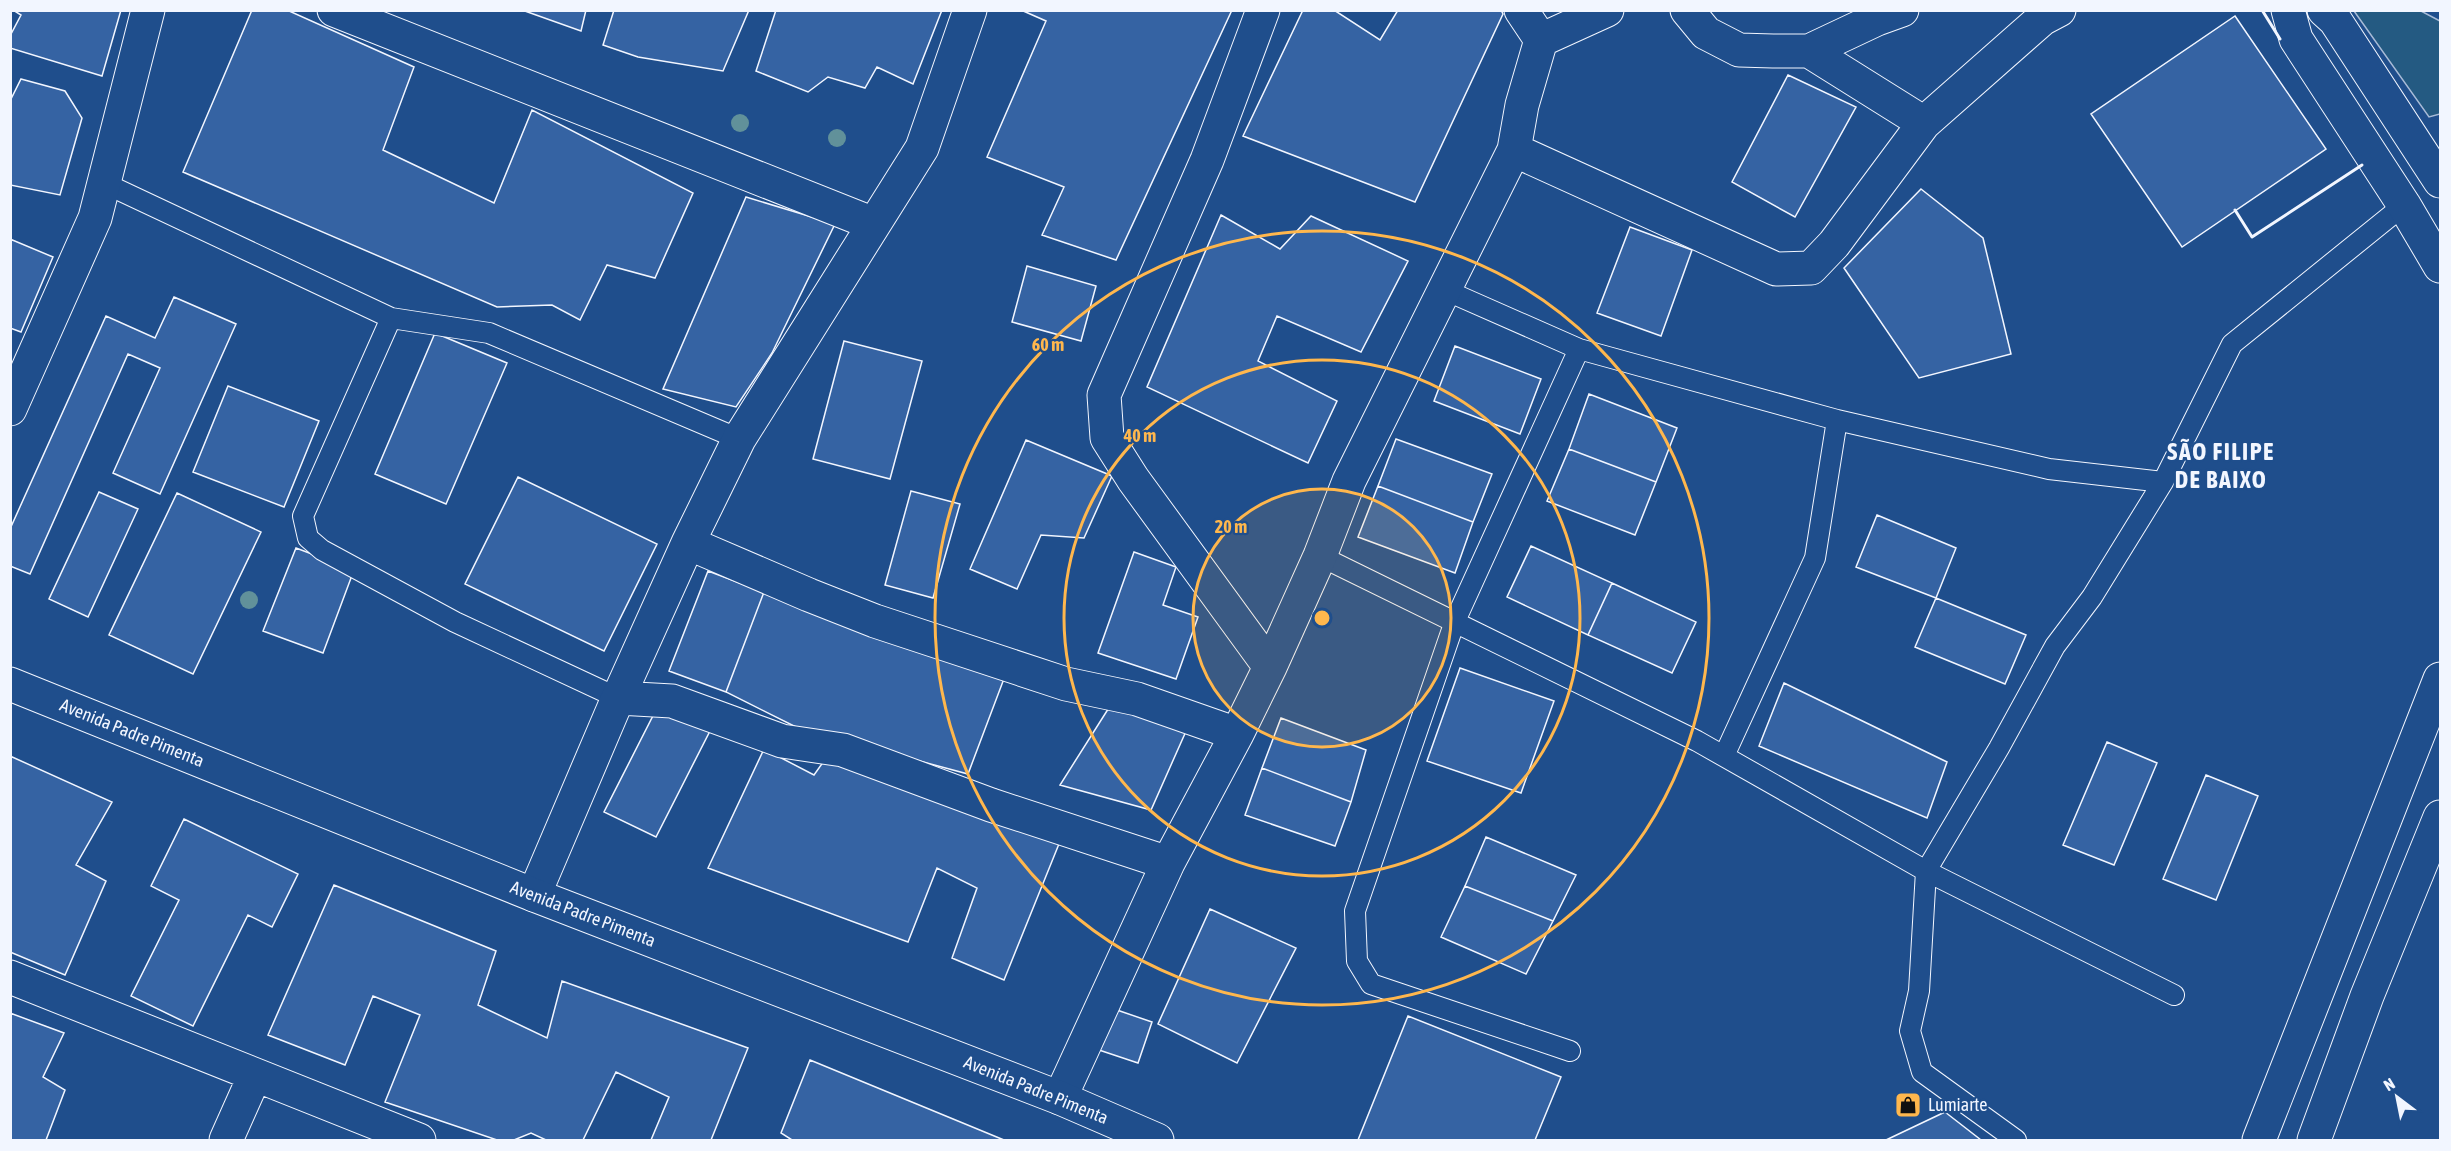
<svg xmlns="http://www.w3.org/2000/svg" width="2451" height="1151" font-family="'Asap Condensed',sans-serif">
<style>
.green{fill:#245a82;stroke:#a8bbd7;stroke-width:1.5}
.building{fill:#3563a3;stroke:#f2f6ff;stroke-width:1.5}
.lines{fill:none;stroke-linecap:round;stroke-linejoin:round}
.lane-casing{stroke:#f2f6ff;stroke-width:22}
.street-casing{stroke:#f2f6ff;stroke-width:35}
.primary-casing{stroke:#f2f6ff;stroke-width:35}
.lane{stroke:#1f4e8c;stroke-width:20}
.street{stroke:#1f4e8c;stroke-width:33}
.primary{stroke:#1f4e8c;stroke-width:33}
.wall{stroke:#f2f6ff;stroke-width:3}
.tree{fill:#61919a}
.ring{fill:none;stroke:#ffb74d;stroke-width:3}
.labels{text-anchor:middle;stroke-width:4.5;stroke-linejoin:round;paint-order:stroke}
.street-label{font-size:18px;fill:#f2f6ff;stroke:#1f4e8c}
.poi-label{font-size:18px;fill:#f2f6ff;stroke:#1f4e8c;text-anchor:start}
.district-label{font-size:24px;font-weight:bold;letter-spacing:1.5px;fill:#f2f6ff;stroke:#1f4e8c}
.centre{fill:#ffb74d;stroke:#1f4e8c;stroke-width:3}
.ring-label{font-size:18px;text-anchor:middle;font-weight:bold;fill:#ffb74d;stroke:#1f4e8c;stroke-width:4.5;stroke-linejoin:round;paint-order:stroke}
</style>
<rect width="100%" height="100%" fill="#1f4e8c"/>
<path class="green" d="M2354,11H2421L2440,21V114L2429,117Z"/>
<path class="building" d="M13,10H121L102,76L10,48V36L21,15Z
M252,10H287L414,67L383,150L494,203L532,110L693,193L655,278L607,265L580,320L552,305L497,307L183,172Z
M522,10H586L581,31Z
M614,10H749L723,71L638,57L603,45Z
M776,10H942L913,84L877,67L865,88L828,77L808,92L756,71Z
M1021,10H1232L1116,260L1042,235L1064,187L987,157L1046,21Z
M1303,10H1334L1380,40L1398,10H1501L1503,14L1415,202L1243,136Z
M2235,16L2326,149L2182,247L2091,114Z
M1788,75L1856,107L1795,217L1732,182Z
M21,79L65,91L82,118L60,195L10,185V101Z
M1921,189L1983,238L2011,354L1919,378L1844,268Z
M746,197L835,224L772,353L736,407L663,389Z
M1221,215L1280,249L1311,216L1408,261L1361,352L1277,316L1258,361L1337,401L1308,463L1147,387Z
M1630,227L1692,250L1661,336L1597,313Z
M10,239L53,257L21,332L10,328Z
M1027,266L1096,286L1081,341L1012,322Z
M174,297L236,324L160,494L113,473L160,368L128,354L30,574L10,566V529L106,316L155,338Z
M435,333L507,363L446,504L375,474Z
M844,341L922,361L890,479L813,459Z
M1455,346L1541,379L1520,434L1434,401Z
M228,386L319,421L284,507L193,472Z
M1589,394L1677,428L1656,482L1569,449Z
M1396,439L1492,474L1473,522L1378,486Z
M1026,440L1112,476L1084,538L1041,535L1017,589L970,569Z
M1569,449L1656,482L1635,535L1547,501Z
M518,477L657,544L604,651L465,584Z
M1378,486L1473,522L1455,573L1358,537Z
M911,491L960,504L933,598L885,585Z
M99,492L138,509L88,617L49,599Z
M177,493L261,532L193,674L109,635Z
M1877,515L1956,548L1936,598L1856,567Z
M1531,546L1612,583L1588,635L1507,597Z
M296,548L354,570L323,653L263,631Z
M1134,552L1176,567L1163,605L1198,617L1176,679L1098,653Z
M708,571L764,592L726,692L669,671Z
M1612,583L1696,622L1672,673L1588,635Z
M764,592L1005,676L968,774L800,729L726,692Z
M1936,598L2026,635L2005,684L1915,647Z
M1460,668L1554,701L1521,793L1427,761Z
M1784,683L1947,762L1927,818L1759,746Z
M1117,695L1191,720L1151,810L1060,785Z
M660,702L712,727L656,837L604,812Z
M1281,718L1366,750L1351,802L1262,768Z
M2107,742L2157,763L2114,865L2063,845Z
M764,749L814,775L831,751L1063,834L1004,980L952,958L977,888L937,868L908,942L708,868Z
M10,756L112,802L76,865L106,881L65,975L10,952Z
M1262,768L1351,802L1335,846L1245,815Z
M2206,775L2258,796L2216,900L2163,879Z
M184,819L298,874L272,927L248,915L193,1026L131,996L179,900L151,886Z
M1486,837L1576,875L1553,921L1465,886Z
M334,885L496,951L478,1005L547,1038L562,981L748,1048L711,1140H651L669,1097L616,1072L583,1140H546L531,1133L514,1140H497L385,1102L420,1015L373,996L345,1065L268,1035Z
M1465,886L1553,921L1526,974L1441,937Z
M1210,909L1296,948L1237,1063L1158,1024Z
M1114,1009L1152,1022L1138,1063L1099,1050Z
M10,1013L64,1033L43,1077L65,1090L46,1140H10Z
M1408,1016L1561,1077L1535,1140H1358Z
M810,1060L1004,1140H792L781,1133Z
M1945,1112L1981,1140H1886Z"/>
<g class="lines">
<defs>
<path id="lane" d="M104,183L391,318L303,516L308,538L322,550L455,622L618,698
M1445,290L1579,349L1837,420L2049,469L2163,482
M391,318L489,333L739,439
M1320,556L1697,741L1926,871L1919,991L1910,1031L1922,1072L2016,1140
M1724,756L1815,558L1837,420
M2174,995L1926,871L1999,748L2055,646L2092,597L2163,482L2232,344L2404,205
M1570,1051L1371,984L1357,961L1355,911L1455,621L1579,349"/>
<path id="street" d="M334,10L874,224
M1263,10L1207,160L1104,395L1107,438L1133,479L1270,667
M1687,10L1706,33L1739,50L1773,51H1809L1877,19L1902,10
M2288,10L2296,39L2404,205L2440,266
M2324,10L2335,20L2440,181
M1541,40L1607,10
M1809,51L1924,123
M1514,150L1776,269L1811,268L1834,244L1924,123L2042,19L2059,10
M10,409L95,218L148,10
M688,543L809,595L875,621L1066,684L1137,699L1237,734
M618,698L672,701L782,741L843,750L991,805L1168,863
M534,895L618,698L688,543L739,439L922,148L970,10
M10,977L419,1140
M1060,1098L1168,863L1237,734L1270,667L1320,556L1349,481L1514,150L1522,105L1541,40L1521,10
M226,1140L255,1075
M2259,1140L2440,679
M2314,1140L2367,996L2440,817"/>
<path id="primary" d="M10,684L534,895L1060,1098L1157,1140"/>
</defs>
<use href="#lane" class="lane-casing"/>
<use href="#street" class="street-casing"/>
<use href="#primary" class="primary-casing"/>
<use href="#lane" class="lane"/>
<use href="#street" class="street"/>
<use href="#primary" class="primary"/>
<path class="wall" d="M2262,10L2280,39
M2235,210L2252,237L2362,165"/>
</g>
<g class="tree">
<circle cx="740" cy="123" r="9"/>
<circle cx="837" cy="138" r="9"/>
<circle cx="249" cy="600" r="9"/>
</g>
<circle cx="1322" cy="618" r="129" fill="#ffb74d" fill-opacity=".12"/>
<g class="ring">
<circle cx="1322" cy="618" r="129"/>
<circle cx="1322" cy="618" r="258"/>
<circle cx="1322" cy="618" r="387"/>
</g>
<defs>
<symbol id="shop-square" viewBox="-11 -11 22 22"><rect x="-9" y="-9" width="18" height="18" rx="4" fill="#ffb74d" stroke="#1f4e8c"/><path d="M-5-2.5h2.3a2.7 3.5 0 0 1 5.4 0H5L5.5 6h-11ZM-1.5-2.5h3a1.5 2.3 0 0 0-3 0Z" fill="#111"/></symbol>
</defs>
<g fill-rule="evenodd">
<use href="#shop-square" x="1893" y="1090" width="30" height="30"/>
</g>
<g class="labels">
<g class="street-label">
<text transform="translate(132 733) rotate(22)" y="6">Avenida Padre Pimenta</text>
<text transform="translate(583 914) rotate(21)" y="6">Avenida Padre Pimenta</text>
<text transform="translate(1036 1090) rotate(22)" y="6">Avenida Padre Pimenta</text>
</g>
<g class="poi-label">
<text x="1928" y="1111">Lumiarte</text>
</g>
<g class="district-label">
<text x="2221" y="460">SÃO FILIPE<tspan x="2221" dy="28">DE BAIXO</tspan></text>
</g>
</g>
<circle cx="1322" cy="618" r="9" class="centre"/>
<g class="ring-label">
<text x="1048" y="351">60 m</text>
<text x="1140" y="442">40 m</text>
<text x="1231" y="533">20 m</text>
</g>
<rect width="2451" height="1151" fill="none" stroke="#f2f6ff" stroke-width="24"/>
<g transform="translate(2397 1097) rotate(328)" stroke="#1f4e8c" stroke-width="4.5" paint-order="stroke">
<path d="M0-4.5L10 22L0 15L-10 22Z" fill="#f2f6ff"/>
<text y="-9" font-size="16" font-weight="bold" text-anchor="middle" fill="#f2f6ff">N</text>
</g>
</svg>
